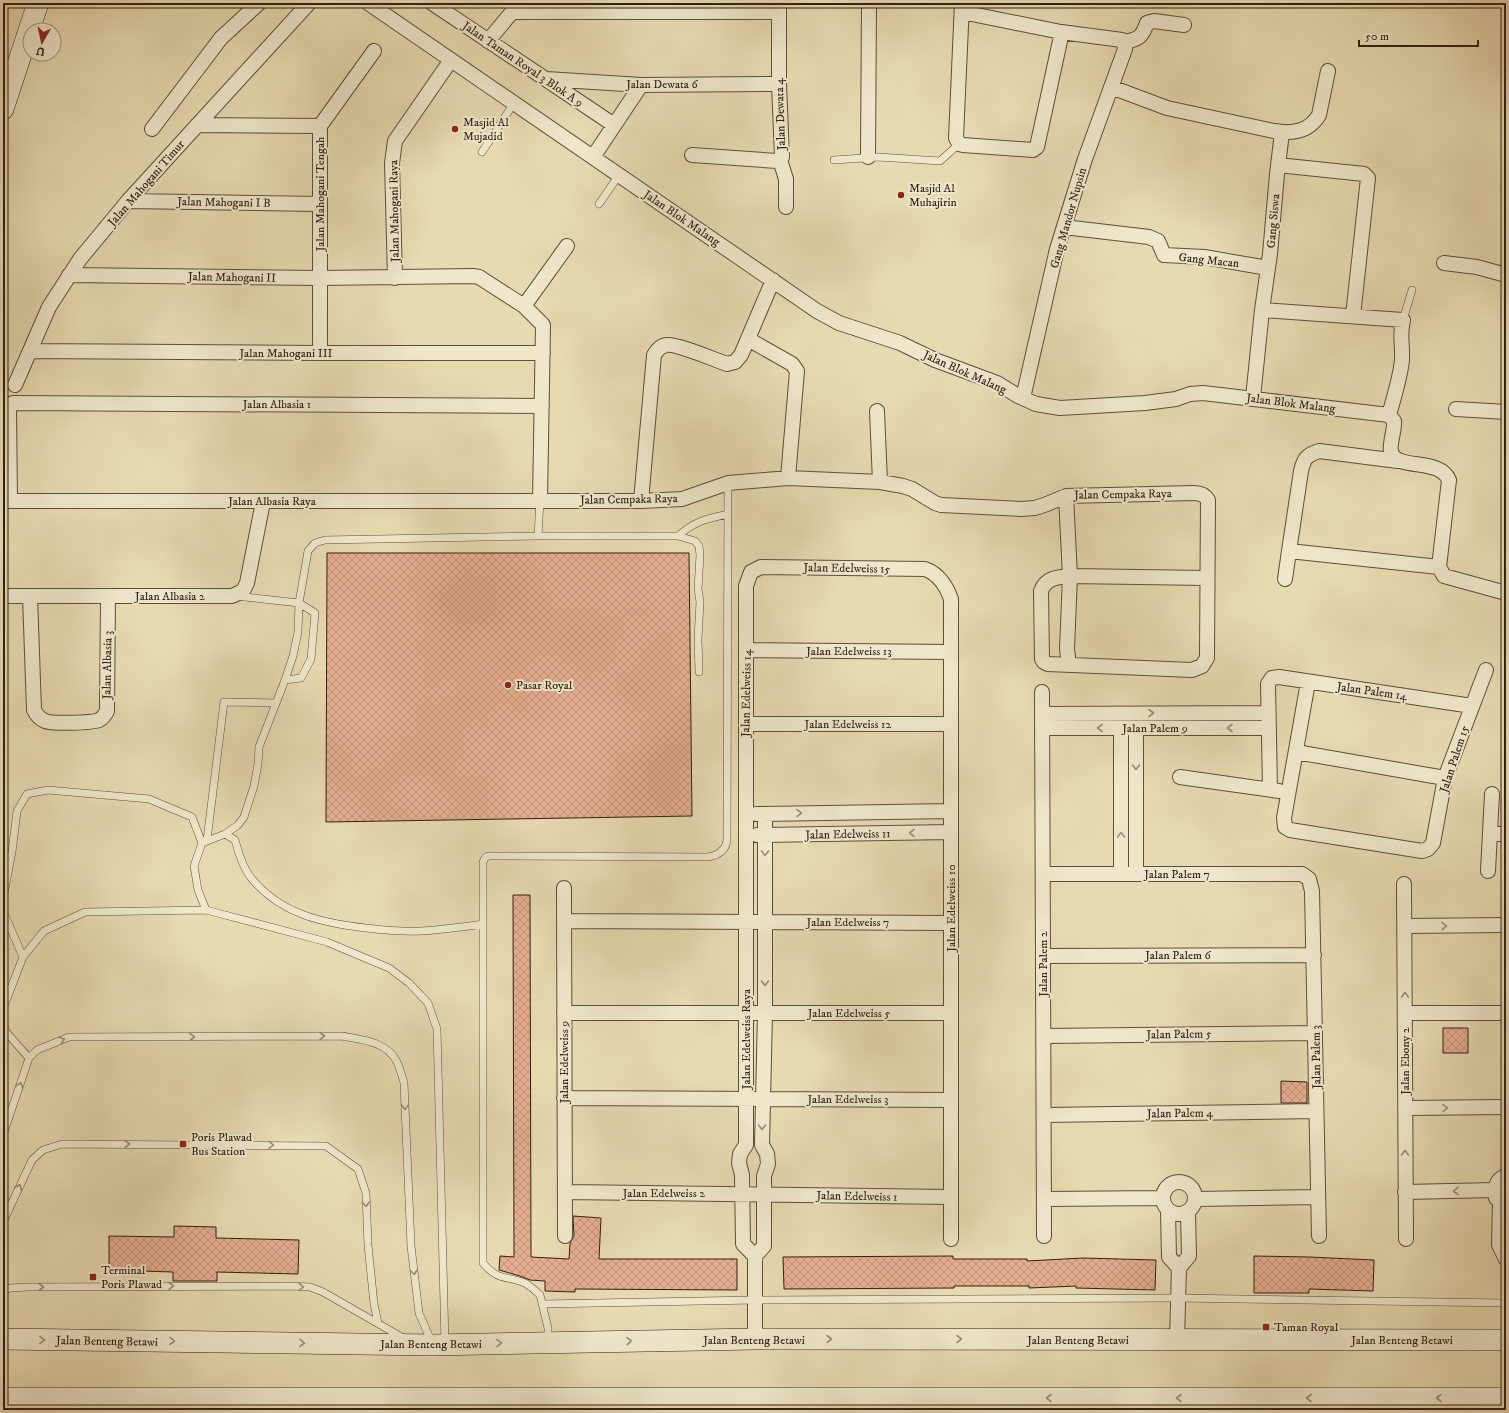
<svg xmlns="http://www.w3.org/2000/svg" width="1509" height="1413" font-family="'IM FELL DW Pica',serif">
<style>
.building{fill:url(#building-cross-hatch);stroke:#301f15}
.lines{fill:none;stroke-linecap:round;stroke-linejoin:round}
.lane-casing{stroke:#5e4e3c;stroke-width:8}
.street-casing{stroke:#5e4e3c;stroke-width:16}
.secondary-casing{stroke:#301f15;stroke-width:22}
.lane{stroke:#efe7cc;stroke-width:7}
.street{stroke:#efe7cc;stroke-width:14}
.secondary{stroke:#efe7cc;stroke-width:21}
.oneway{stroke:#998d7a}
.poi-dot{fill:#8f2418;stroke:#efe7cc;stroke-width:1.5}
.labels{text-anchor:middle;stroke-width:4;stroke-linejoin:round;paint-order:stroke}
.street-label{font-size:12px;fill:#301f15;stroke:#efe7cc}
.poi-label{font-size:12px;fill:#301f15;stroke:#efe7cc;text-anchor:start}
</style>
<defs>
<pattern id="building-cross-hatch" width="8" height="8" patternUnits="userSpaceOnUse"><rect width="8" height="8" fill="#e5ad90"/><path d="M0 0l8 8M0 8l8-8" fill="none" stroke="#c5947b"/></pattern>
</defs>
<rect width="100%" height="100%" fill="#e7dab1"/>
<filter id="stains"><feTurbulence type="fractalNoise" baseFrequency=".005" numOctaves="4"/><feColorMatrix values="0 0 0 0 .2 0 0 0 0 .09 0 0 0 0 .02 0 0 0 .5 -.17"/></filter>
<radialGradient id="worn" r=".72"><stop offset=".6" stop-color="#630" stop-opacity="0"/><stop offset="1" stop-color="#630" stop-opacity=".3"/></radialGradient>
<path class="building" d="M327,553H689L692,816L326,822Z
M513,895H530L531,1257L569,1259L570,1243L574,1236L573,1216L601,1218L599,1259H737V1290L575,1289V1292L545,1291V1281L530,1280L520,1276L499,1270L500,1256L514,1257Z
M1443,1028H1468V1053H1443Z
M1281,1081L1307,1082V1103H1281Z
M174,1226L216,1227V1238L299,1240L298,1274L217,1272V1281H173V1272L109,1270V1236L174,1237Z
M953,1256V1259H1027V1261L1083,1258L1156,1260L1155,1290L1076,1288V1286L1029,1288V1286H954V1288L784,1289L783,1257Z
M1254,1256L1309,1257L1374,1260L1373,1291L1309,1289V1293H1254Z"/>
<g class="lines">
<defs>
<path id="lane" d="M482,152L514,103
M834,160L878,157L940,161L959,144
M599,204L619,175
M1403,320L1412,290
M538,536L540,500
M678,536C695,521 706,519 728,514
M236,596L299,603L315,613L311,659L301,678L285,680
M225,834L235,840C239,854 243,868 252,879C281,914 322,923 366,928C384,930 402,932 420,931C441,930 462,927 483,924
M207,840L224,702L276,703
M202,843L225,834L238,825L244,817L254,786L258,764L259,747L285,680L293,656L298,632L299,603L308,551L315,543L325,540L538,536H678L695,541L699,546L700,555L698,589L700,602L698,639L699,672
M3,899L12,852L17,811L27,794L48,790L149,799L192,817L202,843L194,866L198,890L206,910
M3,911L23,957
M29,1058L6,1032L4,1025V1006L23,957L44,931L85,912L206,910L327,942L389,968L409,983L428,1003L437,1029L445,1343
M3,1135L29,1058L37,1050L69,1037L342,1036C363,1040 386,1041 397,1062C400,1068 402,1076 404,1083L411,1246L419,1313L432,1343
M3,1222L32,1160L43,1150L62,1144L326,1146L358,1169L366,1193L368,1245L374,1304L378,1323
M3,1291L10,1288L28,1287L291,1286L310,1287L323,1292L405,1339
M543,1304L754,1300L1178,1298L1506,1303
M548,1341V1328L540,1295C536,1291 530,1286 525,1283C506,1275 499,1282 483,1263V862L485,858L488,856L708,857C719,855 727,850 727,838L728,483"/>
<path id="street" d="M368,3L817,311L839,323L900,343L935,360L997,383L1018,396L1036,404L1060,408L1145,403L1176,399L1190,394L1203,393L1389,415L1394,421C1395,430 1389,444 1391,452C1397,471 1439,457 1449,480L1439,567L1444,576L1506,593
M432,3L614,125
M962,3L956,138L959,144L963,145L1033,150L1037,147L1060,41L1061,32
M512,12H779
M962,12L1061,32L1122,40L1125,42C1139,39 1142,37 1147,23L1154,21L1184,25
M488,41L517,6
M546,79L641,85L779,84
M1111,87L1167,108L1274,131C1292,134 1309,132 1319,115L1328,71
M197,125L320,126
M152,129L221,38L259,3
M692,155L777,161L780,160L782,157L779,84V3
M593,157L641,85
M868,157L869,3
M780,160L786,179V207
M1278,165L1364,174L1368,178L1353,316
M128,201L320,204
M1064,227L1149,237L1158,241L1164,255L1204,257L1268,268
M1444,263L1477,267L1506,275
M69,275L320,278L473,276L479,277L524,306L543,325L540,500
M395,278L392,163L395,141L451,60
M524,306L567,246
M1262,310L1403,320C1399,336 1403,345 1402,360C1400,379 1394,397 1389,415
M748,339L792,364L797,371L788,478
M30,351L320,353H543
M320,353V126L374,51
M15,385L49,307L80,259L128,201L309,3
M1023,398L1057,249L1085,159L1125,49V42
M1253,398L1262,310L1270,254L1277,174L1282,132
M1456,409L1506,412
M877,411L880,482
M1066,496L1070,576L1067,649L1069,665
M3,501H641L682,499L728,483L788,478L880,482L903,486L912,489L935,503L941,505L1021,509L1035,508L1047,504L1066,496L1194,493C1201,493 1205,495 1208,500L1207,658L1202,666L1192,670L1048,664L1044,662L1042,659L1041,591C1046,578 1057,577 1070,576L1207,578
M10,501L9,409L10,405L13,403L542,406
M641,501L654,355C657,350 660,346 666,345C676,343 715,360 727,364L735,362L741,355L773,280
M1289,551L1301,471C1304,458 1307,455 1319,451L1398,461
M1285,579L1289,551L1439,567
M3,596H232L243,591L247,583L263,502
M30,596L34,710C36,714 40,719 45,721C51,724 92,723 99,720C103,718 105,715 107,711L108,596
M747,650L951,652
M1308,682L1284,818L1285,827L1290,830L1422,851L1428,849L1433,843L1445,778L1486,670
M1042,692L1044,1236
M1042,714L1268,713
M746,724H951
M1042,728H1269
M1121,728V874
M1296,752L1445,778
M1180,777L1279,791
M1270,789L1268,684L1272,678L1279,677L1472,706
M756,814L951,811
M1490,834H1506
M757,835L951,832
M1488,871L1492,794
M1043,874H1302L1309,879L1312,891L1319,1236
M1136,874V728
M1404,884L1406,1239
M564,888L565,1236
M564,921L951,923
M1405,926L1506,925
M1043,956L1314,955
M564,1013H951
M1405,1013H1506
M1044,1036L1315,1033
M564,1098L951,1100
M1406,1108L1506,1107
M1044,1115L1316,1111
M1163 1198a16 16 0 1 1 32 0a16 16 0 1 1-32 0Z
M565,1192L950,1197
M1405,1192L1495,1190
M1496,1198C1494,1189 1496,1179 1506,1176
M1044,1199L1163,1198
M1196,1199L1318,1197
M1500,1203L1499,1245L1506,1259
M1168,1210L1169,1257L1179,1268
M755,1256L743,1244L742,1175L739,1163L740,1154L746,1145V586L751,572L761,567L925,569C939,574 946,585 951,599V1239
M755,1339V1256L764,1246V1176L768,1164L767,1154L762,1145L765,1013V814
M1177,1340L1179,1268L1189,1256L1188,1213"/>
<path id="secondary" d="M3,109L38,3
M3,1339L432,1345L755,1339L1506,1340
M3,1398H1506"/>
</defs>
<use href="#lane" class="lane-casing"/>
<use href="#street" class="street-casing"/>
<use href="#secondary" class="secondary-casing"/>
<use href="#lane" class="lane"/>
<use href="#street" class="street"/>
<use href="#secondary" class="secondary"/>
</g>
<defs><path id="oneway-chevron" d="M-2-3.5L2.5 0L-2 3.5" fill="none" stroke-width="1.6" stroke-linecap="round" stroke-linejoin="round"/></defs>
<g class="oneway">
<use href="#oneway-chevron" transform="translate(1151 713)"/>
<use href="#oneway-chevron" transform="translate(1100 728) rotate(180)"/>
<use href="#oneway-chevron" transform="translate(1230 728) rotate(-180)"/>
<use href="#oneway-chevron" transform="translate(1136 767) rotate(90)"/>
<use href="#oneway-chevron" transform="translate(799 813) rotate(-1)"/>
<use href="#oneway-chevron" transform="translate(912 833) rotate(179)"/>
<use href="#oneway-chevron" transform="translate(1121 835) rotate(-90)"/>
<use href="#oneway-chevron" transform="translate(765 853) rotate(90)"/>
<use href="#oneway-chevron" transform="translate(1444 926) rotate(-1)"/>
<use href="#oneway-chevron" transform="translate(765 983) rotate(90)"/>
<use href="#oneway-chevron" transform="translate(1405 995) rotate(-90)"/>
<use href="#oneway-chevron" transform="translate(322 1036)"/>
<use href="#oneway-chevron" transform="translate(192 1037)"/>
<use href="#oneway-chevron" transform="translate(62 1040) rotate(-19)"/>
<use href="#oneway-chevron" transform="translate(20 1085) rotate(-72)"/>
<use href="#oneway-chevron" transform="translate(405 1107) rotate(88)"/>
<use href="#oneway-chevron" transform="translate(1445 1108) rotate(-1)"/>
<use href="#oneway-chevron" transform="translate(762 1127) rotate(92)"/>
<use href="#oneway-chevron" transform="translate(127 1144)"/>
<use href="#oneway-chevron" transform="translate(271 1145) rotate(1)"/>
<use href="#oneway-chevron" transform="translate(1405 1153) rotate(-90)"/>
<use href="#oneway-chevron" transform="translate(19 1187) rotate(-65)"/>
<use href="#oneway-chevron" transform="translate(1456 1191) rotate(179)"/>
<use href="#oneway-chevron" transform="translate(366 1204) rotate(87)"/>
<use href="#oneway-chevron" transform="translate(414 1272) rotate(83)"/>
<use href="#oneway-chevron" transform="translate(171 1286)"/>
<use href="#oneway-chevron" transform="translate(41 1287)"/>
<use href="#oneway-chevron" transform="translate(301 1287) rotate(4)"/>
<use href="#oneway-chevron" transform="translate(829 1339)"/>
<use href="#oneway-chevron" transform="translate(959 1339)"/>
<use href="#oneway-chevron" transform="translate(42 1340) rotate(1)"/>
<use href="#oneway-chevron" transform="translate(172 1341) rotate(1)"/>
<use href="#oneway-chevron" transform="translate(629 1341) rotate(-1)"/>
<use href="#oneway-chevron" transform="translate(302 1343) rotate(1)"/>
<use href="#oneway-chevron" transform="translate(499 1343) rotate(-1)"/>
<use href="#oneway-chevron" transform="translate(1049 1398) rotate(180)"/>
<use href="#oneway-chevron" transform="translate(1179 1398) rotate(180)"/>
<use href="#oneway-chevron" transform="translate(1309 1398) rotate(180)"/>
<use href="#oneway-chevron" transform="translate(1439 1398) rotate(180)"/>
</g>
<g class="poi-dot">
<circle cx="455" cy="129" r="4"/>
<circle cx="901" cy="195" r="4"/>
<circle cx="508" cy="685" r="4"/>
<rect x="179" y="1140" width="8" height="8" rx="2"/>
<rect x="89" y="1273" width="8" height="8" rx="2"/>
<rect x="1262" y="1323" width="8" height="8" rx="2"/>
</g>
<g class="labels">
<g class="street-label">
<text transform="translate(523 64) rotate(34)" y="4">Jalan Taman Royal 3 Blok A 9</text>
<text x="662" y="88">Jalan Dewata 6</text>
<text transform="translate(780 114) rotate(-92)" y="4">Jalan Dewata 4</text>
<text transform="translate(146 183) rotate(-49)" y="4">Jalan Mahogani Timur</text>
<text transform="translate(320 194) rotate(-90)" y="4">Jalan Mahogani Tengah</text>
<text transform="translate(224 202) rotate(1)" y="4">Jalan Mahogani I B</text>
<text transform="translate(394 211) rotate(-91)" y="4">Jalan Mahogani Raya</text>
<text transform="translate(682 218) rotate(34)" y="4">Jalan Blok Malang</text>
<text transform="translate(1068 218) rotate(-74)" y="4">Gang Mandor Nupsin</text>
<text transform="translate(1273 221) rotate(-85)" y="4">Gang Siswa</text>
<text transform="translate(1209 260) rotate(6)" y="4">Gang Macan</text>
<text transform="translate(232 277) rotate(1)" y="4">Jalan Mahogani II</text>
<text x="286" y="357">Jalan Mahogani III</text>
<text transform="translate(965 372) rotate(24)" y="4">Jalan Blok Malang</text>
<text transform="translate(1291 403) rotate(7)" y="4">Jalan Blok Malang</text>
<text x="277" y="408">Jalan Albasia 1</text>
<text transform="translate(1123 494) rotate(-1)" y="4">Jalan Cempaka Raya</text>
<text transform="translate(629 499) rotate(-1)" y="4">Jalan Cempaka Raya</text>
<text x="272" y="505">Jalan Albasia Raya</text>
<text transform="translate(847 568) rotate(1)" y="4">Jalan Edelweiss 15</text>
<text x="170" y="600">Jalan Albasia 2</text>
<text x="849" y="655">Jalan Edelweiss 13</text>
<text transform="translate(107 665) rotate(-89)" y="4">Jalan Albasia 3</text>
<text transform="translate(1372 691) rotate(8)" y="4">Jalan Palem 14</text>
<text transform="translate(746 693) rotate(-89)" y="4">Jalan Edelweiss 14</text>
<text x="848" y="728">Jalan Edelweiss 12</text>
<text x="1155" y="732">Jalan Palem 9</text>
<text transform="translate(1454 759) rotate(-72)" y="4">Jalan Palem 15</text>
<text transform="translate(848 834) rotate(-1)" y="4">Jalan Edelweiss 11</text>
<text x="1177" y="878">Jalan Palem 7</text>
<text transform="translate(951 908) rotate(-90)" y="4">Jalan Edelweiss 10</text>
<text x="848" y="926">Jalan Edelweiss 7</text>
<text x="1178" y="959">Jalan Palem 6</text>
<text transform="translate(1043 964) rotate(-90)" y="4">Jalan Palem 2</text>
<text x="849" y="1017">Jalan Edelweiss 5</text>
<text transform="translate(1179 1034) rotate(-1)" y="4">Jalan Palem 5</text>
<text transform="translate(746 1039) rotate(-90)" y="4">Jalan Edelweiss Raya</text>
<text transform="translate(1316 1057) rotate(-91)" y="4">Jalan Palem 3</text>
<text transform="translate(1405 1061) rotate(-90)" y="4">Jalan Ebony 2</text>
<text transform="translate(564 1062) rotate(-90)" y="4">Jalan Edelweiss 9</text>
<text x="848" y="1103">Jalan Edelweiss 3</text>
<text transform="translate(1180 1113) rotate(-1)" y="4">Jalan Palem 4</text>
<text x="664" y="1197">Jalan Edelweiss 2</text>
<text transform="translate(857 1196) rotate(1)" y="4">Jalan Edelweiss 1</text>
<text x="754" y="1344">Jalan Benteng Betawi</text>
<text x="1078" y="1344">Jalan Benteng Betawi</text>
<text x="1402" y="1344">Jalan Benteng Betawi</text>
<text transform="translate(107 1341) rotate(1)" y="4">Jalan Benteng Betawi</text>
<text x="431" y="1348">Jalan Benteng Betawi</text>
</g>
<g class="poi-label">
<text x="463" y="126">Masjid Al<tspan x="463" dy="14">Mujadid</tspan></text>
<text x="909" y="192">Masjid Al<tspan x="909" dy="14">Muhajirin</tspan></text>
<text x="516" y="689">Pasar Royal</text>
<text x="191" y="1141">Poris Plawad<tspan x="191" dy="14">Bus Station</tspan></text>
<text x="101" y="1274">Terminal<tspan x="101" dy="14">Poris Plawad</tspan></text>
<text x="1274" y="1331">Taman Royal</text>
</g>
</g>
<rect width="1509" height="1413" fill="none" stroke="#e7dab1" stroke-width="16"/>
<rect x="4" y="4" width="1501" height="1405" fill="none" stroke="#301f15" stroke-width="2"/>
<rect x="8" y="8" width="1493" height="1397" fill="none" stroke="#301f15"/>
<g transform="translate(42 42) rotate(189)"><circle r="19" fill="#efe7cc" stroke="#a39783"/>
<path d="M0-3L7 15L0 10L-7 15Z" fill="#8f2418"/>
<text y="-6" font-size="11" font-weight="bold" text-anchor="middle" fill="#301f15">U</text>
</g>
<path d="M1359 40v6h119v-6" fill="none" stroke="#301f15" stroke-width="2"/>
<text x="1365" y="40" font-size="12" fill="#301f15" stroke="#efe7cc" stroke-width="3" paint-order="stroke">50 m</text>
<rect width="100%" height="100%" filter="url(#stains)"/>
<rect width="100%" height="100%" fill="url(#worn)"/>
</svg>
